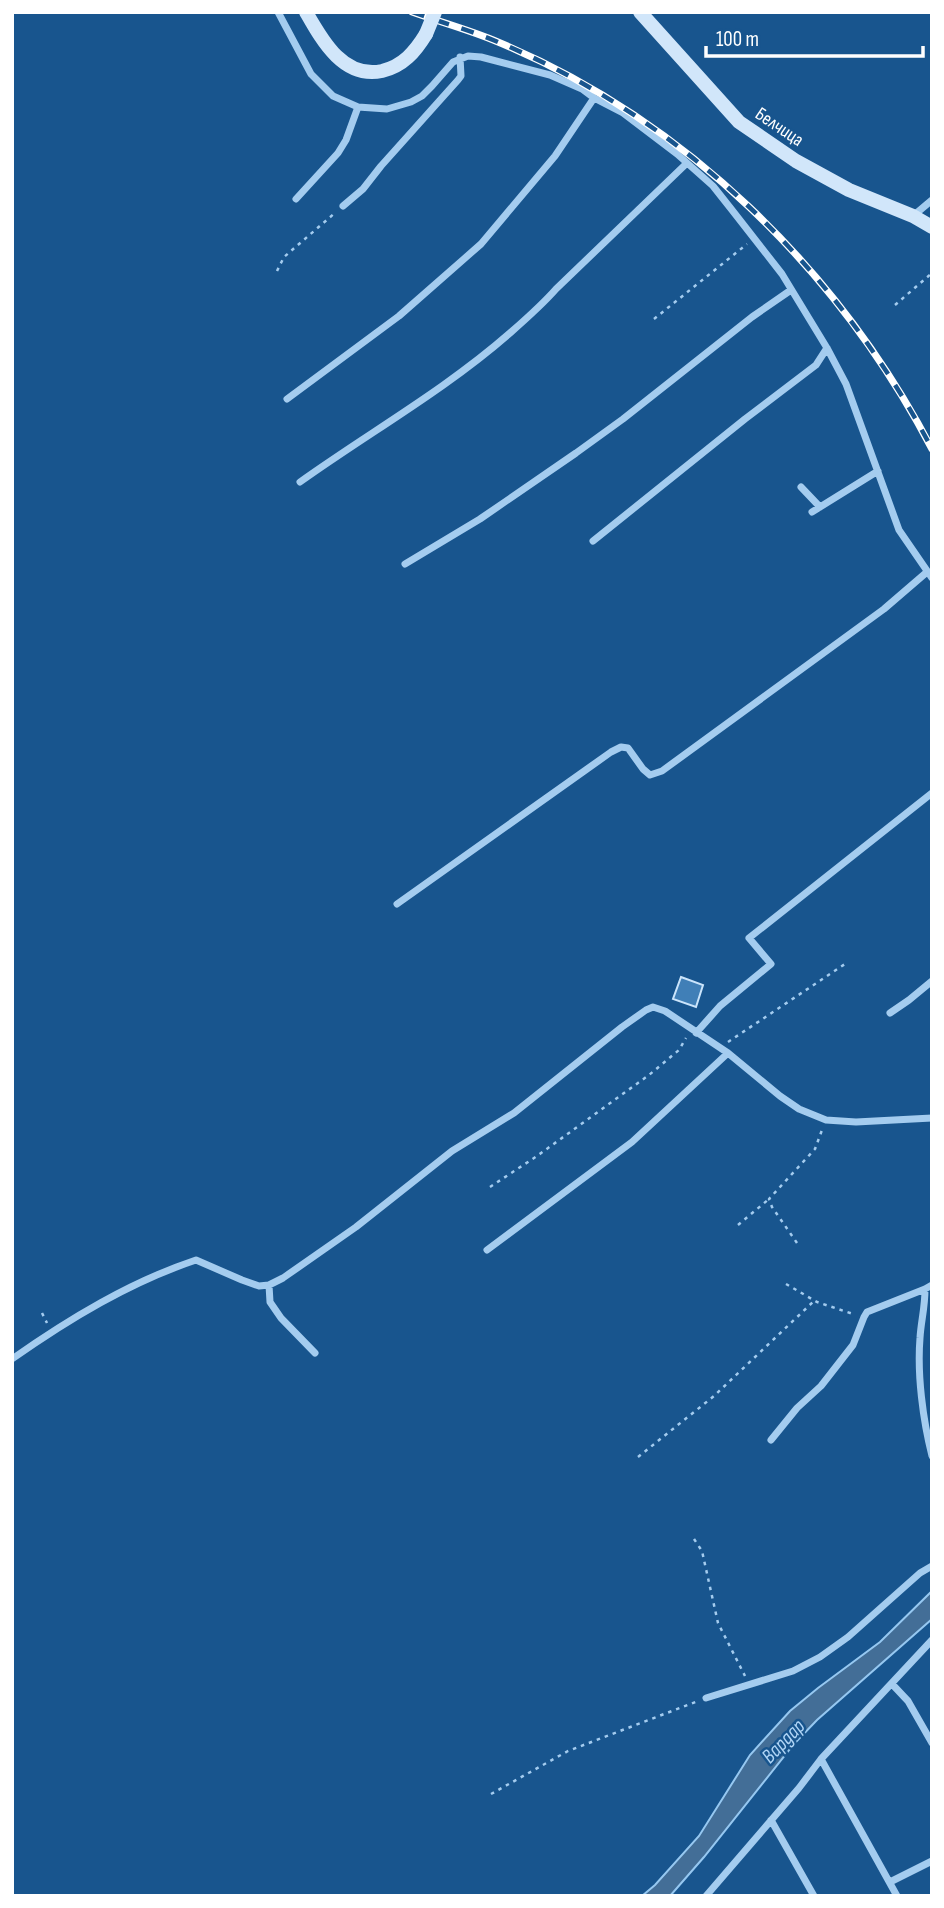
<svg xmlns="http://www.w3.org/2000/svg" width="944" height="1908" font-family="'Sofia Sans Condensed',sans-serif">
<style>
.water{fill:#436e97;stroke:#96c8f1;stroke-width:2}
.building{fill:#407fb7;stroke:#cae4fb;stroke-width:2}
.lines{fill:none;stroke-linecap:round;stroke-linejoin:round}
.path{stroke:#a4ccef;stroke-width:2.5;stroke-dasharray:3.5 5;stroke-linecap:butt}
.minor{stroke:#a4ccef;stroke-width:7}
.secondary{stroke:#d1e6fa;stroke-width:14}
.rail-casing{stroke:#fff;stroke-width:7}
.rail{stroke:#18558e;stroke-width:4.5;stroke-dasharray:13;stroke-linecap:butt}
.secondary-bridge{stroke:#d1e6fa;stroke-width:14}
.labels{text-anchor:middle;stroke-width:5;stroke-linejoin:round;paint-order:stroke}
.street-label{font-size:19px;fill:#fff;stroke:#18558e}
.water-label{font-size:21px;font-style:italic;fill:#b0d5f6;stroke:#18558e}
</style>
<rect width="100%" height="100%" fill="#18558e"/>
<path class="water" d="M932,1591V1619L817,1720L794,1744L704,1857L670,1896H642L655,1885L699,1836L750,1755L790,1711L818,1688L880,1642Z"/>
<path class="building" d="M681,977L703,985L696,1007L673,999Z"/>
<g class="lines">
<path class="path" d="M277,271L284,257L336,212
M895,305L932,273
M654,319L747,244
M728,1042L848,962
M490,1187L537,1156L649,1075L679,1050L686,1038
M738,1225L769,1199
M797,1243L772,1207L769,1199L815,1149L822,1130
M786,1284L817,1302L853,1314
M42,1313L47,1323
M638,1457L714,1396L815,1300
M694,1539L702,1551L718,1623L745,1676
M491,1794L568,1751L698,1701"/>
<path class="minor" d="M278,12L311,74L333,96L358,107L387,109L411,102L422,96L432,86L453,62L468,56L481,57L550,75L582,89L594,98L623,113L677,154L713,186L732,210L782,274L827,348L846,384L899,530L932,578
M296,199L338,153L346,140L358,107
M343,206L363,189L381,166L458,80L461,76L460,57
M913,216L932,200
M287,399L399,316L481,244L555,156L594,98
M300,482C370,432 445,390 510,333C526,319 542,305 556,289L687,163
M801,487L820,507
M812,512L878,471
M593,541L745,419L816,365L827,348
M405,564L480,519L576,453L623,419L752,317L791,290
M397,904L611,752L621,747L628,748L643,769L650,775L662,771L884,609L927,572
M890,1013L909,1000L932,981
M696,1033L720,1006L771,964L749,938L932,793
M487,1250L632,1142L728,1053
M269,1285L270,1302L281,1318L315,1353
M925,1289C925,1308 921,1321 920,1338C917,1375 923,1420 932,1456
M12,1359C69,1319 130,1282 196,1260L242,1280L259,1286L269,1285L283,1278L356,1227L452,1151L514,1113L622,1027L646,1010L653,1007L665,1011L728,1053L780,1096L799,1109L826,1120L856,1122L932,1118
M771,1440L797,1408L821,1386L853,1345L864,1317L867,1312L925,1289L932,1285
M892,1684L908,1701L932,1743
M706,1698L793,1671L820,1657L848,1637L920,1573L932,1566
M821,1759L897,1896
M771,1820L814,1896
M890,1882L932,1861
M706,1896L799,1788L821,1759L932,1640"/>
<path class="secondary" d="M306,12C322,40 343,79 382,71C403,66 415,52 426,34
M640,12L739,122L796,161L849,190L913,216L932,227"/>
<defs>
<path id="rail" d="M412,12C440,22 470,30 498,42C685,120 838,270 932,449"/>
</defs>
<use href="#rail" class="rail-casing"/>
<use href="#rail" class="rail"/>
<path class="secondary-bridge" d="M426,34L435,12"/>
</g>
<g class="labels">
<g class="street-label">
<text transform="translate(780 126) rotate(34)" y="7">Белчица</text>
</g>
<g class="water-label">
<text transform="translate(783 1741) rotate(-46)" y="7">Вардар</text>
</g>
</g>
<rect width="944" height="1908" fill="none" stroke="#ffffff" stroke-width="28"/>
<path d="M706 46v10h217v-10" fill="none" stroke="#ffffff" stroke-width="3.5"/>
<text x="716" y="46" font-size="21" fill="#ffffff" stroke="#18558e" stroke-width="5" paint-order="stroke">100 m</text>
</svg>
